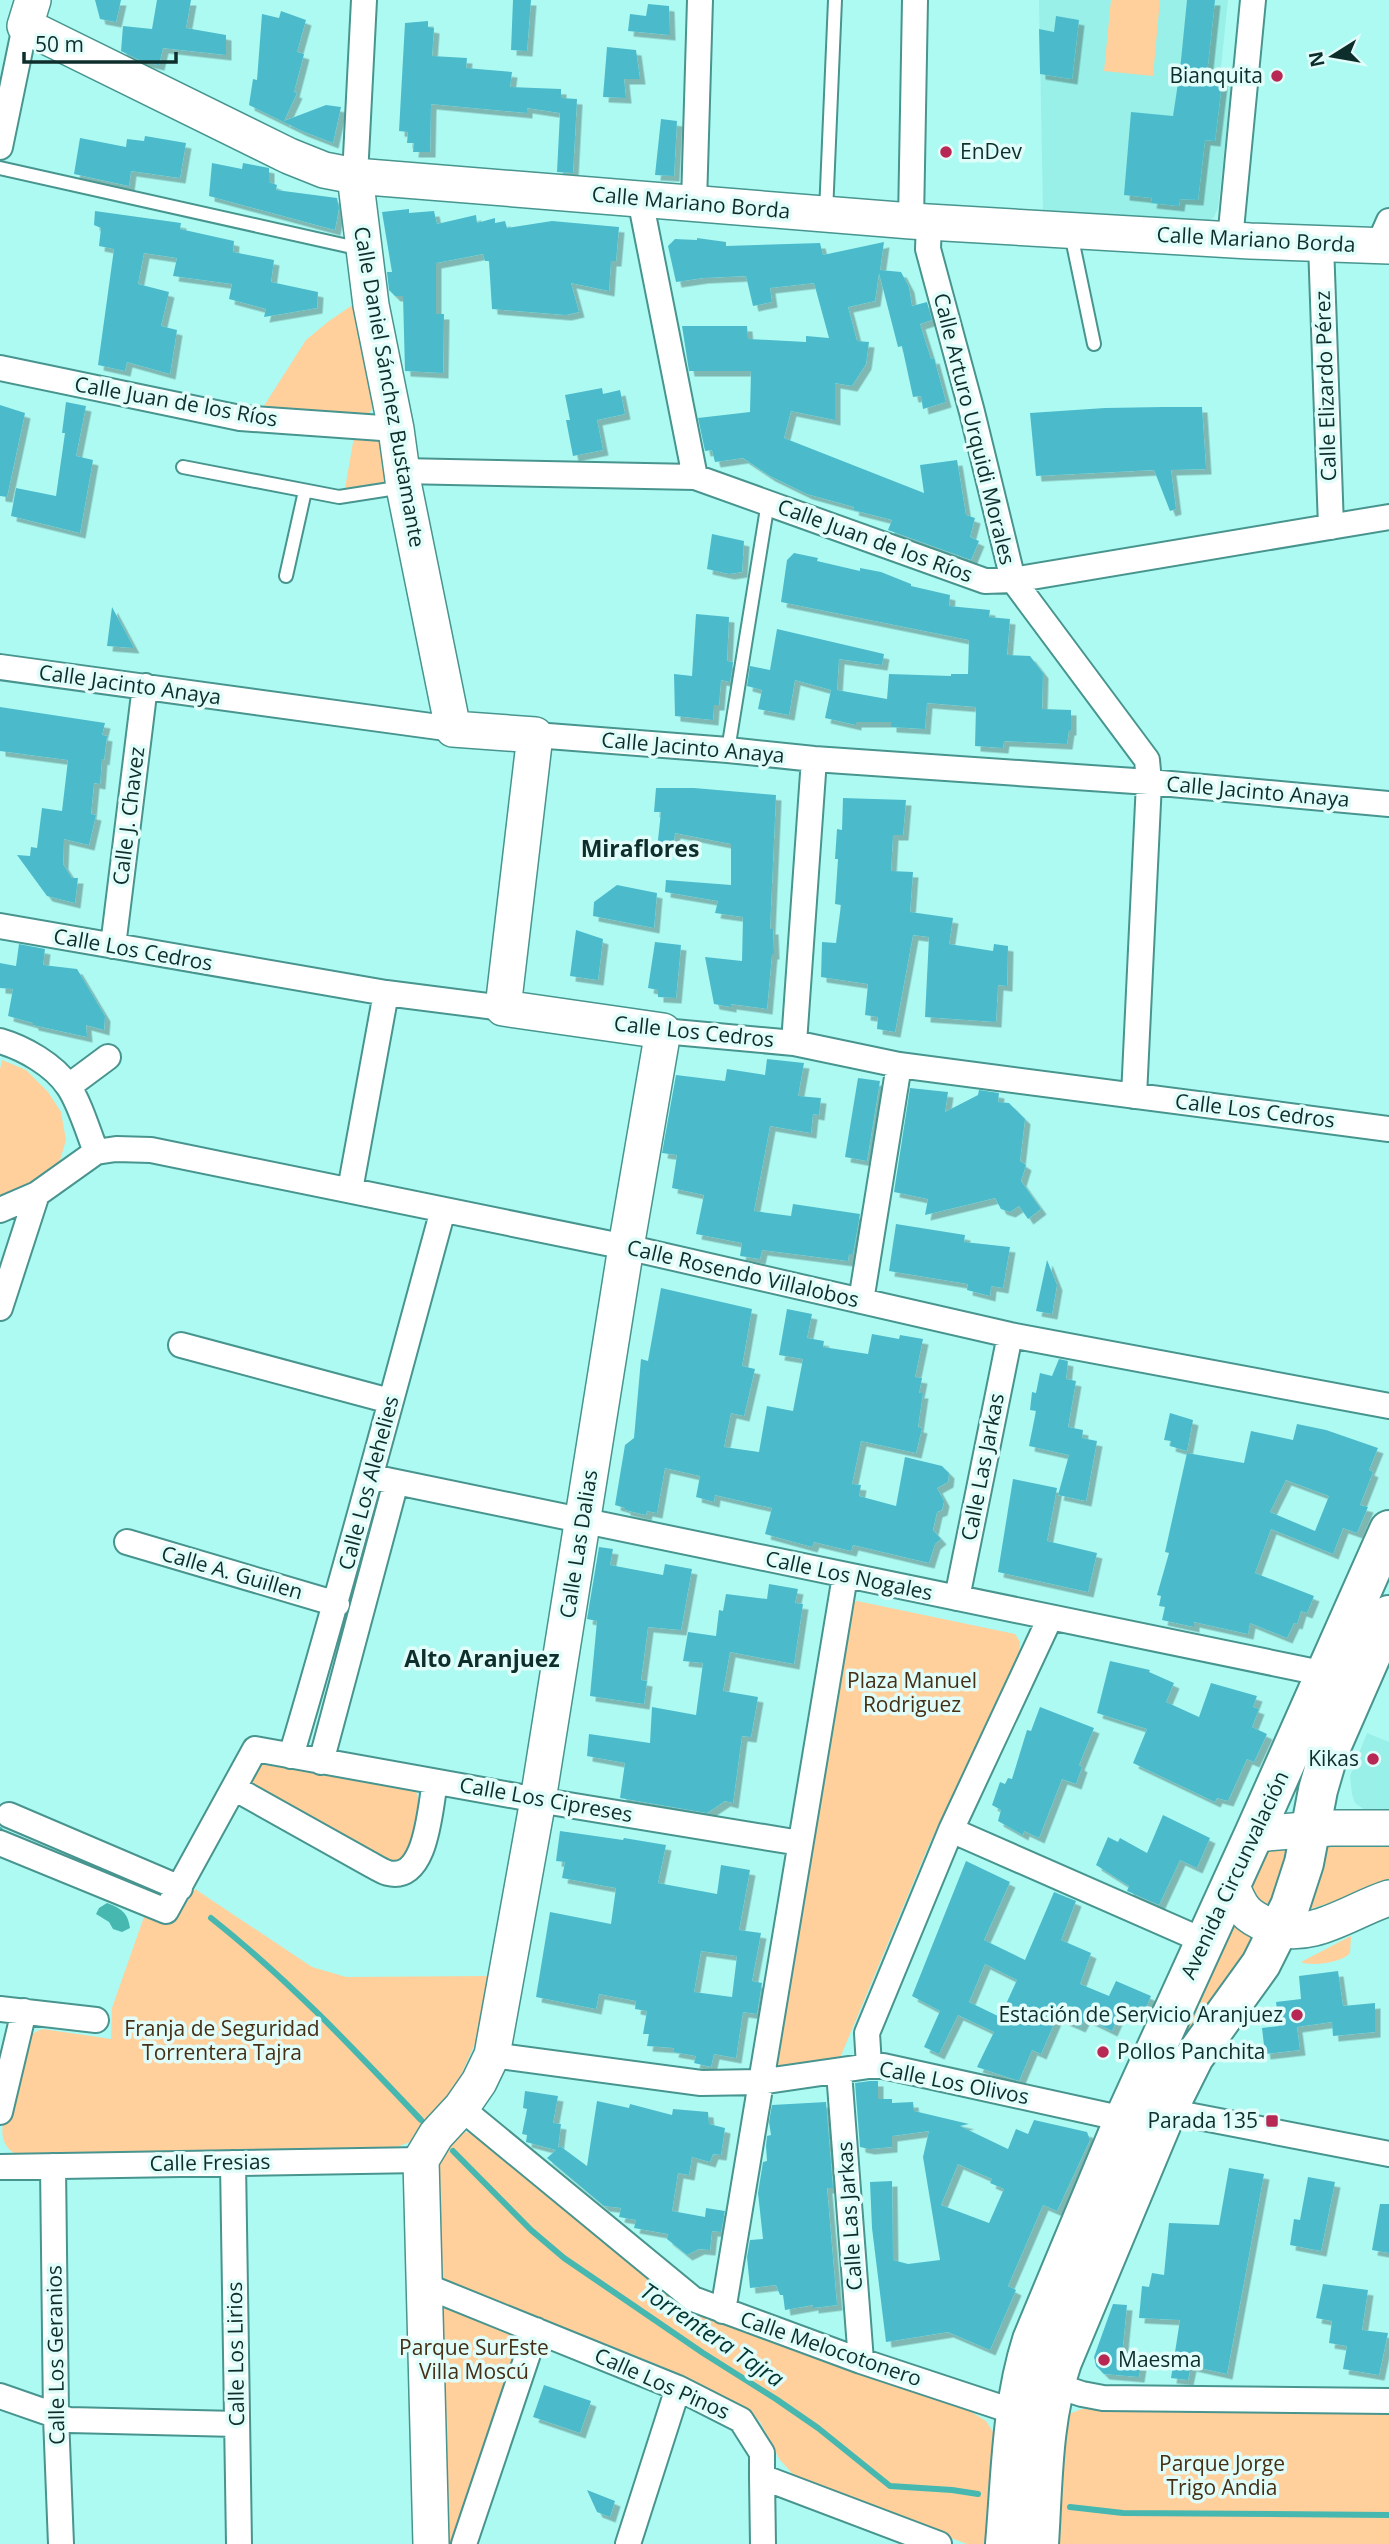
<svg xmlns="http://www.w3.org/2000/svg" width="1389" height="2544" font-family="'Open Sans',sans-serif">
<style>
.built{fill:#98f0e8}
.green{fill:#ffcf9c}
.water{fill:#47b8b0}
.lines{fill:none;stroke-linecap:round;stroke-linejoin:round}
.stream{stroke:#47b8b0;stroke-width:6}
.building{fill:#4cbbcc;fill-rule:evenodd;filter:url(#shadow)}
.lane-casing{stroke:#48948e;stroke-width:16}
.street-casing{stroke:#48948e;stroke-width:28}
.secondary-casing{stroke:#48948e;stroke-width:38}
.highway-casing{stroke:#48948e;stroke-width:42}
.lane{stroke:#fff;stroke-width:12}
.street{stroke:#fff;stroke-width:24}
.secondary{stroke:#fff;stroke-width:35}
.highway{stroke:#fff;stroke-width:38}
.poi-dot{fill:#b72854;stroke:#e0fdfa;stroke-width:2.5}
.labels{text-anchor:middle;stroke-width:7;stroke-linejoin:round;paint-order:stroke}
.poi-label{font-size:21px;fill:#0e2e2c;stroke:#e0fdfa;text-anchor:end}
.street-label{font-size:21px;fill:#0e2e2c;stroke:#e0fdfa}
.park-label{font-size:21px;fill:#462f14;stroke:#e0fdfa}
.neighbourhood-label{font-size:23px;font-weight:bold;fill:#0e2e2c;stroke:#e0fdfa}
.water-label{font-size:23px;font-style:italic;fill:#003532;stroke:#e0fdfa}
</style>
<defs>
<filter id="shadow"><feDropShadow dx="5.5" dy="5.5" stdDeviation="0" flood-color="#0004"/></filter>
</defs>
<rect width="100%" height="100%" fill="#adfaf3"/>
<path class="built" d="M1039,0H1228L1220,77L1232,79L1218,208L1214,217L1207,222L1109,217L1043,210Z
M1367,1733L1389,1742V1814L1374,1813L1365,1810L1355,1803L1352,1794L1350,1776Z"/>
<path class="green" d="M1111,0H1160L1153,76L1104,71Z
M354,304L375,405L367,416L260,412L306,340L329,321Z
M354,437L374,438L383,443L394,486L344,494Z
M2,1060L26,1070L48,1092L61,1112L66,1140L58,1167L39,1183L0,1198V1069Z
M857,1601L1015,1634L1020,1642L1019,1652L928,1847L840,2058L832,2062L779,2066L774,2064L852,1603Z
M260,1764L411,1787L415,1789L419,1800L408,1858L394,1866L248,1788Z
M1389,1843V1884L1301,1912L1322,1846Z
M1270,1847H1289L1271,1911L1254,1902L1250,1884L1264,1851Z
M195,1889L312,1967L346,1977L490,1976L481,2030L449,2102L410,2142L391,2149L23,2156C7,2153 0,2141 3,2124L23,2047C28,2038 32,2032 43,2029L111,2039L112,2008L145,1914L174,1923Z
M1234,1913L1259,1935L1024,2417Z
M1351,1936L1350,1953C1343,1962 1312,1967 1301,1962Z
M465,2132L479,2134L691,2309L968,2410L986,2421L995,2435L991,2544H967L800,2482L780,2460L760,2422L752,2413L661,2366L447,2281L439,2274L431,2163L458,2134Z
M442,2305L516,2334L519,2339L520,2346L454,2544H439Z
M1082,2409L1389,2410V2544H1055L1064,2416Z"/>
<path class="water" d="M107,1903C120,1908 128,1912 130,1928L122,1932L113,1929L109,1922L96,1914L99,1908Z"/>
<g class="lines">
<path class="stream" d="M0,1830L1,1831
M211,1918C288,1979 354,2049 421,2120
M453,2151L531,2230L564,2258L703,2353L776,2399L818,2428L890,2486L952,2490L978,2494
M1070,2507L1123,2513L1389,2515"/>
</g>
<path class="building" d="M95,0H121L116,22L100,19Z
M157,0H191L186,28L226,35V55L163,48L159,65L141,61L121,51L123,26L152,29Z
M513,0H531L527,51L511,50Z
M1187,0H1215L1207,73L1223,74L1215,141L1205,140L1198,200L1180,199L1179,206L1151,203L1152,198L1124,195L1131,112L1173,116L1180,70Z
M648,4L669,6L670,35L628,31L630,14L646,16Z
M281,11L306,20L297,52L304,54L294,92L297,93L284,121L326,105L341,107L333,143L302,131L249,105L253,79L257,80L262,14L279,18Z
M1056,16L1079,20L1072,79L1040,74L1039,29L1054,32Z
M428,21V27L434,28L432,56L467,58L466,68L512,72L510,87L561,89V98L577,99L573,173L557,172L560,113L527,108V113L431,104L430,152H413L414,143H407L408,132L399,131L405,23Z
M607,47L636,50L640,79H624L626,98L603,97Z
M661,119L677,121L674,176L655,175Z
M145,136L186,143L180,178L131,171L129,186L74,174L80,138L126,147L127,139L144,141Z
M212,163L242,169L243,163L269,168V182L277,185L276,190L337,198L339,208L335,230L209,196Z
M409,209V213L434,211L437,224L476,215L477,223L495,218V223L505,221L507,228L552,221L619,227L616,261H611L609,291L571,283L579,312L566,315L492,309L489,261H485L483,254L436,263V314H444L443,373L405,371L403,296H395L389,290L387,272H392L382,212Z
M95,211L181,223L180,229L234,241L233,252L274,260L271,282L318,292L317,308L264,317L266,309L229,299L232,284L173,276L177,258L144,253L138,284L169,292L161,326L177,330L170,374L127,362L125,371L98,365L114,249L99,246L101,228L94,225Z
M697,238L726,242V246L820,243L823,255L884,242L880,270L901,272L909,287L912,306L927,302L932,320L920,324L931,359L934,358L946,402L923,409L921,396L913,397L902,346L898,347L879,273L875,301L848,307L857,341L869,342L866,364L852,386L835,383V420L791,411L784,438L924,493L920,465L957,460L966,515L975,518L970,537L979,541L971,560L888,530L892,520L853,510L854,507L807,494L770,476L743,458L715,462L712,450L705,451L698,418L750,412L751,371H689L682,326H747L748,339L806,342V336L829,338L814,283L770,288L772,302L753,306L746,276L703,278L676,282L668,246L675,239L697,240Z
M602,388L603,394L620,390L625,414L597,420L603,450L573,456L566,420H570L565,395Z
M66,402L86,406L76,456L93,460L80,533L11,516L16,488L56,496L65,433H62Z
M0,405L25,413L7,497L0,496Z
M1163,407H1202L1206,469L1171,470L1176,509L1170,511L1154,470L1036,476L1030,413L1105,408Z
M712,534L744,541L742,572L729,574L707,569Z
M794,553L818,558L817,561L860,571V568L881,572L911,584V586L950,595L949,606L990,610L989,617L1010,619L1007,655L1030,656L1043,673L1042,709L1071,710V730H1069L1067,744L1004,741L1003,748L975,746L976,707L927,703L925,729L891,727V722H856V725L825,718L831,690L795,680L789,715L758,709L762,690L747,686L750,666L770,670L777,629L884,654L882,665L839,659L837,690L887,699L889,674L951,676V674H968L969,640L781,602L787,560Z
M112,607L134,648L107,646Z
M696,614L729,617L727,661L733,662L730,682L721,680L719,705H714L713,720L675,716L674,674L692,676Z
M0,707L105,723L102,735L107,736L104,760L102,759L100,784L94,783L91,814L96,815L89,845L64,839L63,864L72,878H78L75,903L47,896L17,855L30,856L31,847L37,848L42,808L62,811L68,760L0,751Z
M656,788H694L776,795L770,929H773L774,954H772L767,1009L731,1004V1007L714,1004L705,957L742,961L743,917L715,913L718,901L665,892L666,880L731,885V844L675,833L673,849H657L661,812H654Z
M843,798L906,800L903,835H893L891,871L913,872L910,912L953,918L949,944L993,951L994,944L1008,946L1007,986L998,985L996,1022L925,1017L929,937L913,935L895,1032L877,1029L878,1017L865,1015L868,984L821,977L822,942L836,943L841,905L835,904L838,859H835L837,829L842,830Z
M617,885L657,893L654,928L593,916L594,902Z
M576,930L603,939L598,980L570,976Z
M655,942L681,945L676,998L658,997V990L648,988Z
M19,944L45,949L43,965L77,969L105,1016L104,1030L86,1025L87,1037L33,1025V1023L8,1016L13,989L0,988V963L16,966Z
M767,1059L804,1063L798,1096L821,1098L819,1115L813,1114L811,1133L770,1126L754,1211L791,1216L793,1204L860,1214L853,1254H849L848,1261L762,1250L760,1259L740,1256L742,1243L696,1234L704,1195L672,1188L677,1155L662,1153L676,1075L725,1081L727,1069L765,1075Z
M858,1078L880,1081L867,1161L845,1157Z
M910,1088L948,1092L945,1112L978,1095L979,1090L999,1093L998,1102L1009,1103L1025,1119L1020,1161L1026,1165L1021,1181L1041,1209L1028,1219L1019,1206L1010,1212L1001,1209L995,1198L925,1215L928,1199L894,1192Z
M896,1224L965,1235L964,1242L1010,1247L1003,1288L991,1286L990,1296L967,1290L968,1284L889,1271Z
M1047,1260L1057,1285L1052,1314L1036,1311Z
M661,1288L752,1309L742,1366L755,1369L744,1416L731,1413L724,1447L759,1452L767,1406L793,1411L803,1359L779,1355L787,1309L812,1314L807,1338L824,1341L823,1347L868,1354L872,1334L899,1339L900,1335L923,1339L915,1377L922,1378L919,1393H923L918,1427L922,1428L916,1453L861,1441L852,1484L861,1485L859,1496L896,1506L905,1457L942,1466L949,1473L948,1482L937,1488L944,1501L942,1510L937,1512L933,1530L941,1539L935,1544L929,1563L853,1545L851,1551L814,1542L812,1547L765,1534L772,1508L715,1495L714,1502L696,1497L700,1476L665,1468L657,1513L647,1511L646,1515L625,1510V1508L615,1505L625,1445L634,1438L641,1359L648,1361Z
M1059,1359L1068,1361L1066,1379L1076,1381L1068,1427L1083,1430L1082,1438L1097,1441L1086,1501L1058,1495L1069,1455L1029,1446L1036,1411L1030,1410L1032,1392L1036,1393L1040,1373L1052,1376Z
M1170,1413L1193,1420L1187,1451L1170,1446L1171,1441L1164,1440Z
M1297,1424L1326,1430L1378,1448L1369,1470L1373,1472L1360,1505L1368,1507L1357,1533L1343,1528L1333,1554L1271,1529L1255,1573L1314,1596L1307,1613L1301,1611L1297,1624L1294,1623L1287,1638L1250,1623L1248,1634L1194,1622V1627L1162,1620L1165,1607L1159,1606L1161,1596L1157,1595L1169,1553L1165,1552L1187,1453L1244,1463L1251,1431L1293,1440ZM1286,1480L1329,1496L1315,1531L1270,1512Z
M1013,1479L1057,1488L1047,1541L1097,1553L1088,1592L998,1572Z
M599,1547L613,1549L610,1565L663,1575L665,1564L692,1569L681,1630L648,1627L641,1680L647,1681L644,1704L590,1696L597,1621L587,1619Z
M769,1584L798,1589L795,1603L803,1604L794,1664L730,1652L723,1691L758,1697L751,1737L742,1736L733,1803L725,1801L707,1813L620,1798L625,1763L587,1756L589,1734L650,1743L652,1707L696,1715L703,1663L683,1661L688,1632L716,1636L719,1610L723,1611L726,1594L767,1599Z
M1110,1661L1150,1670L1149,1672L1174,1683L1166,1702L1199,1717L1211,1683L1257,1696L1253,1707L1259,1709L1252,1727L1267,1734L1254,1762L1247,1759L1228,1801L1217,1798L1215,1802L1133,1763L1147,1729L1097,1713Z
M1040,1707L1094,1728L1079,1765L1082,1767L1076,1784L1062,1779L1039,1838L1024,1831L1023,1835L998,1821L1001,1810L992,1805L1000,1782L1005,1784L1008,1778L1012,1779L1027,1730L1031,1731Z
M1163,1815L1210,1838L1197,1868L1180,1860L1159,1905L1127,1891L1129,1886L1096,1865L1108,1837L1118,1842L1120,1838L1147,1853Z
M560,1831L623,1840L624,1838L666,1845L658,1883L717,1894L721,1865L750,1870L739,1930L761,1933L752,1981L762,1983L757,2014L743,2012L736,2058L714,2054L711,2067L694,2063L696,2056L673,2052L674,2048L647,2046L649,2034H643L647,2011L635,2009L636,2001L599,1994L596,2009L536,1997L550,1912L611,1924L616,1888L562,1878L565,1862L556,1861ZM701,1951L737,1956L732,1997L694,1992Z
M966,1861L1010,1882L984,1940L1025,1960L1054,1892L1076,1901L1061,1940L1091,1953L1080,1984L1109,1996L1116,1981L1151,1996L1143,2015L1123,2006L1112,2031L1085,2018L1080,2027L1057,2017L1041,2054L1032,2050L1019,2081L977,2067L994,2032L958,2015L939,2054L924,2047L940,2011L912,1996ZM985,1964L1017,1980L1000,2017L969,2002Z
M1338,1971L1343,2006L1375,2003V2032L1333,2036L1332,2022L1297,2027L1300,2050L1265,2054L1262,2028L1279,2026L1276,2002L1301,1999L1299,1976Z
M870,2081H878V2099H892V2103L913,2102L914,2111L969,2124L960,2126L1008,2149L1016,2129L1028,2134L1034,2120L1087,2132L1090,2140L1057,2211L1043,2205L1008,2286L1016,2290L990,2350L948,2332L886,2342L872,2228L870,2182L892,2181L893,2260L908,2264L940,2260L923,2157L929,2131L892,2136V2147L869,2149L860,2147L855,2083ZM958,2164L992,2179L990,2183L1004,2189L989,2223L941,2205Z
M525,2091L558,2096L553,2123L561,2124L558,2148L560,2146L587,2166L597,2101L629,2108L630,2104L672,2115L673,2109L708,2112L709,2124L725,2128L721,2155L713,2154L710,2162L692,2157L689,2175L678,2173L672,2211L705,2217L706,2208L725,2211L721,2232L712,2231L710,2250L699,2249L687,2255L667,2239L668,2234L634,2228L636,2220L619,2217L621,2208L604,2206L547,2158L556,2150L526,2142L527,2135L522,2134L527,2109L523,2108Z
M826,2102L833,2188H827L837,2305L813,2308V2305L785,2310L783,2295H780L776,2285L750,2288L747,2257L750,2240L763,2239L758,2193L763,2162L767,2161L766,2146L767,2136L771,2135L769,2122L772,2105Z
M1229,2168L1264,2174L1227,2374L1191,2366L1188,2380L1171,2378L1180,2320L1139,2318L1142,2286L1149,2287L1152,2273L1164,2275L1169,2223L1219,2225Z
M1308,2177L1335,2182L1321,2251L1290,2245L1294,2219L1300,2220Z
M1380,2204H1389V2253L1372,2250Z
M1323,2284L1368,2290L1362,2330L1388,2333L1379,2375L1343,2369L1347,2346L1329,2343L1332,2321L1316,2318Z
M1113,2304L1127,2305L1122,2355L1142,2358L1139,2377L1104,2374L1096,2366L1094,2357Z
M544,2385L591,2401L580,2433L533,2417Z
M587,2490L615,2501L610,2517L597,2512Z"/>
<g class="lines">
<defs>
<path id="lane" d="M0,168L361,249
M826,213L835,0
M1071,234L1094,344
M183,467L339,497L403,487
M286,576L305,491
M728,750L768,502"/>
<path id="street" d="M0,147L25,26
M355,176L364,0
M640,199L695,477
M694,203L700,0
M911,221L915,0
M929,222L928,249L972,412L1013,580L1147,760L1149,782L1134,1096
M1230,240L1253,0
M1321,244L1331,527
M1378,246L1389,221
M0,368L240,418L396,429
M401,471L695,477L985,581L1013,580L1389,517
M0,667L453,729
M535,735L728,750L814,759L1149,782L1389,804
M0,926L386,993L503,1008
M113,946L145,686
M663,1031L794,1043L899,1065L1389,1129
M0,1041C24,1048 54,1065 68,1086C79,1101 89,1134 96,1152
M794,1043L814,759
M69,1086L108,1057
M350,1190L386,993
M0,1210L37,1194L96,1152L116,1149L151,1150L626,1247L1010,1335L1389,1406
M861,1301L899,1065
M0,1308L37,1194
M181,1345L390,1401
M372,1477L1326,1674
M127,1542L337,1604
M957,1598L1010,1335
M291,1756C345,1575 393,1392 443,1210
M321,1762L396,1482
M234,1788L368,1863C374,1866 381,1871 388,1873C427,1883 430,1807 435,1782
M9,1815L180,1888
M951,1830L1204,1941
M0,1843L166,1911L255,1749L538,1800L800,1843
M0,2009L96,2020
M492,2055L701,2083L760,2082L869,2066H883L1124,2119
M869,2066L867,2033L951,1830L1050,1618
M839,2072L861,2361
M461,2108L693,2299L861,2361L1015,2412
M1167,2111L1389,2154
M0,2112L24,2011
M233,2163L239,2544
M53,2166L56,2417L61,2544
M0,2167L421,2160
M426,2286L678,2388L741,2420L762,2453V2477L939,2544
M723,2311L845,1576
M1054,2385L1082,2394L1103,2398L1389,2401
M0,2396L69,2420L237,2424
M762,2477L763,2544
M464,2544L536,2330
M628,2544L678,2388"/>
<path id="secondary" d="M33,0L25,26L289,156L324,170L355,176L911,221L1250,241L1389,246
M355,176L371,305L396,429L404,487L453,729L535,735L503,1008L663,1031L626,1247L538,1800L492,2055L479,2082L461,2108L436,2135L421,2160L431,2544
M1254,1834L1330,1828H1389
M1231,1884C1241,1909 1245,1916 1270,1926C1310,1943 1351,1910 1389,1898"/>
<path id="highway" d="M1005,2544C1011,2476 1011,2406 1032,2340L1124,2119L1254,1834L1389,1530
M1039,2544C1043,2483 1042,2420 1062,2362L1167,2111L1194,2057L1261,1964L1290,1906L1304,1863L1318,1790L1329,1752L1389,1615"/>
</defs>
<use href="#lane" class="lane-casing"/>
<use href="#street" class="street-casing"/>
<use href="#secondary" class="secondary-casing"/>
<use href="#highway" class="highway-casing"/>
<use href="#lane" class="lane"/>
<use href="#street" class="street"/>
<use href="#secondary" class="secondary"/>
<use href="#highway" class="highway"/>
</g>
<g class="poi-dot">
<circle cx="1277" cy="76" r="7"/>
<circle cx="946" cy="152" r="7"/>
<circle cx="1373" cy="1759" r="7"/>
<circle cx="1297" cy="2015" r="7"/>
<circle cx="1103" cy="2052" r="7"/>
<rect x="1265" y="2114" width="14" height="14" rx="3.5"/>
<circle cx="1104" cy="2360" r="7"/>
</g>
<g class="labels">
<g class="poi-label">
<text x="1263" y="83">Bianquita</text>
<text x="960" y="159" text-anchor="start">EnDev</text>
<text x="1359" y="1766">Kikas</text>
<text x="1283" y="2022">Estación de Servicio Aranjuez</text>
<text x="1117" y="2059" text-anchor="start">Pollos Panchita</text>
<text x="1258" y="2128">Parada 135</text>
<text x="1118" y="2367" text-anchor="start">Maesma</text>
</g>
<g class="street-label">
<text transform="translate(691 203) rotate(5)" y="7">Calle Mariano Borda</text>
<text transform="translate(1256 240) rotate(3)" y="7">Calle Mariano Borda</text>
<text transform="translate(1326 386) rotate(-92)" y="7">Calle Elizardo Pérez</text>
<text transform="translate(389 387) rotate(80)" y="7">Calle Daniel Sánchez Bustamante</text>
<text transform="translate(176 402) rotate(10)" y="7">Calle Juan de los Ríos</text>
<text transform="translate(974 429) rotate(76)" y="7">Calle Arturo Urquidi Morales</text>
<text transform="translate(875 541) rotate(20)" y="7">Calle Juan de los Ríos</text>
<text transform="translate(130 685) rotate(8)" y="7">Calle Jacinto Anaya</text>
<text transform="translate(693 748) rotate(5)" y="7">Calle Jacinto Anaya</text>
<text transform="translate(1258 792) rotate(5)" y="7">Calle Jacinto Anaya</text>
<text transform="translate(129 816) rotate(-83)" y="7">Calle J. Chavez</text>
<text transform="translate(133 950) rotate(10)" y="7">Calle Los Cedros</text>
<text transform="translate(694 1032) rotate(6)" y="7">Calle Los Cedros</text>
<text transform="translate(1255 1111) rotate(7)" y="7">Calle Los Cedros</text>
<text transform="translate(743 1274) rotate(13)" y="7">Calle Rosendo Villalobos</text>
<text transform="translate(983 1467) rotate(-79)" y="7">Calle Las Jarkas</text>
<text transform="translate(369 1483) rotate(-75)" y="7">Calle Los Alehelies</text>
<text transform="translate(579 1544) rotate(-81)" y="7">Calle Las Dalias</text>
<text transform="translate(232 1573) rotate(16)" y="7">Calle A. Guillen</text>
<text transform="translate(849 1576) rotate(12)" y="7">Calle Los Nogales</text>
<text transform="translate(546 1800) rotate(10)" y="7">Calle Los Cipreses</text>
<text transform="translate(1235 1875) rotate(-65)" y="7">Avenida Circunvalación</text>
<text transform="translate(954 2083) rotate(11)" y="7">Calle Los Olivos</text>
<text transform="translate(210 2163) rotate(-1)" y="7">Calle Fresias</text>
<text transform="translate(850 2216) rotate(-94)" y="7">Calle Las Jarkas</text>
<text transform="translate(831 2349) rotate(19)" y="7">Calle Melocotonero</text>
<text transform="translate(236 2354) rotate(-91)" y="7">Calle Los Lirios</text>
<text transform="translate(56 2355) rotate(-91)" y="7">Calle Los Geranios</text>
<text transform="translate(662 2384) rotate(24)" y="7">Calle Los Pinos</text>
</g>
<g class="park-label">
<text x="912" y="1688">Plaza Manuel<tspan x="912" dy="24">Rodriguez</tspan></text>
<text x="222" y="2036">Franja de Seguridad<tspan x="222" dy="24">Torrentera Tajra</tspan></text>
<text x="474" y="2355">Parque SurEste<tspan x="474" dy="24">Villa Moscú</tspan></text>
<text x="1222" y="2471">Parque Jorge<tspan x="1222" dy="24">Trigo Andia</tspan></text>
</g>
<g class="neighbourhood-label">
<text x="640" y="857">Miraflores</text>
<text x="482" y="1667">Alto Aranjuez</text>
</g>
<g class="water-label">
<text transform="translate(712 2335) rotate(34)" y="8">Torrentera Tajra</text>
</g>
</g>
<g transform="translate(1333 56) rotate(259)" stroke="#e0fdfa" stroke-width="5" paint-order="stroke">
<path d="M0-5L12 26L0 18L-12 26Z" fill="#0e2e2c"/>
<text y="-10" font-size="19" font-weight="bold" text-anchor="middle" fill="#0e2e2c">N</text>
</g>
<path d="M24 52v10h152v-10" fill="none" stroke="#0e2e2c" stroke-width="3.5"/>
<text x="35" y="52" font-size="21" fill="#0e2e2c" stroke="#e0fdfa" stroke-width="5" paint-order="stroke">50 m</text>
</svg>
